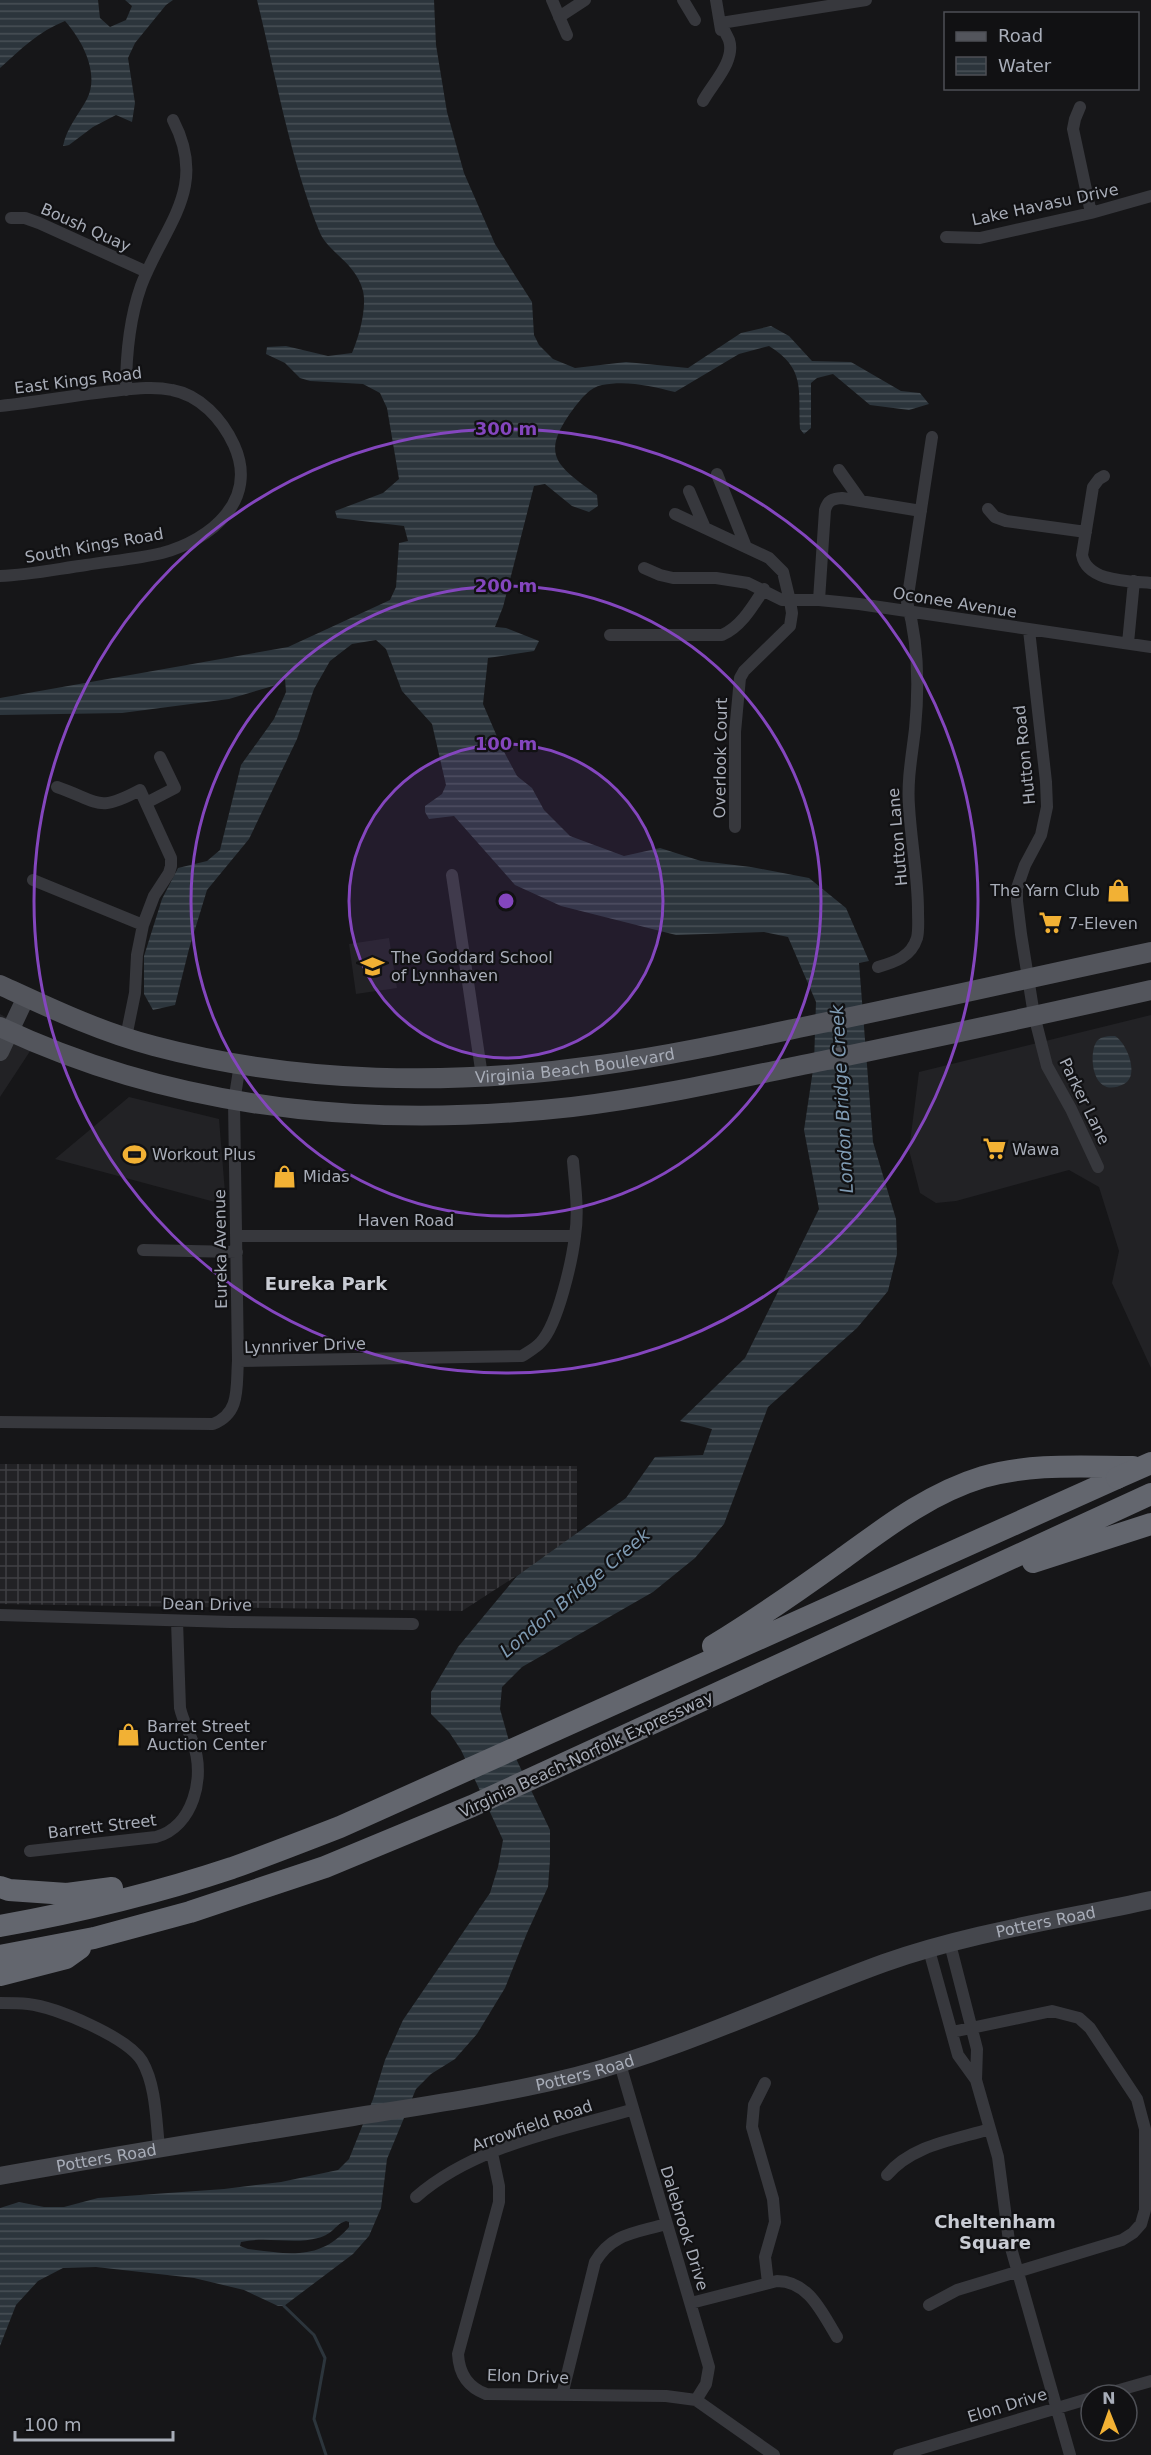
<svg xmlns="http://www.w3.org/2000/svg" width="1151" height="2455" font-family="'DejaVu Sans',sans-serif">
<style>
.built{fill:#222225}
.industrial{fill:url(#industrial-grid)}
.water{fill:url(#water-rules);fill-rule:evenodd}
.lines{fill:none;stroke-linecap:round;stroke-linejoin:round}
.stream{stroke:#2c353c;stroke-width:3}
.street{stroke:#37383d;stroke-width:12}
.secondary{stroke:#45474d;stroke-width:18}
.primary{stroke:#53555c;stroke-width:20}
.highway{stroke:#63666e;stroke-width:22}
.highway-bridge{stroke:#63666e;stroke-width:22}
.ring{fill:none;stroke:#8446be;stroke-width:3}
.labels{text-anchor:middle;stroke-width:4.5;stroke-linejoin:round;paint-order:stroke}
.street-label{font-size:16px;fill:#a8adb8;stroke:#111113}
.poi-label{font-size:16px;fill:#a8adb8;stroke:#111113;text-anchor:start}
.water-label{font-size:18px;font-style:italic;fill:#7f9bb3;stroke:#111113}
.neighbourhood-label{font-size:18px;font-weight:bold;fill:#c9ccd4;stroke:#111113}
.centre{fill:#8446be;stroke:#111113;stroke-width:3}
.ring-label{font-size:18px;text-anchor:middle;font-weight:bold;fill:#8446be;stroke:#111113;stroke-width:4.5;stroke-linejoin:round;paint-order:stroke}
</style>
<defs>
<pattern id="industrial-grid" width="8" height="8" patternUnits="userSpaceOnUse" patternTransform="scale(1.5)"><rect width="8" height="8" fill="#222225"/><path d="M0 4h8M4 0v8" fill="none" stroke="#3f3f43"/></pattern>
<pattern id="water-rules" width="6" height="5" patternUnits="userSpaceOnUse" patternTransform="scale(1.5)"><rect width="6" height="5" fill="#2c353c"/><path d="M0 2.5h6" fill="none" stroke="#485056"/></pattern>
</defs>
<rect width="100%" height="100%" fill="#161618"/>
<path class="built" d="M389,938L397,988L356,994L349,944Z
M0,1014L40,1036L0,1097Z
M1151,1015V1368L1112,1283L1119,1251L1099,1187L1069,1170L956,1201L936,1203L920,1193L909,1150L919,1072Z
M129,1097L219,1119L226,1205L55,1159Z"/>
<path class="industrial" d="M0,1464L577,1466V1537L462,1611L0,1604Z"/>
<path class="water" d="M0,0H98L100,18L110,27L126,20L132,6L125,0H173L166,5L135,43L128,58L135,103L132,122L116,115L93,127L69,145L63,146C67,127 78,116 87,99C100,73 82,40 65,21C39,31 20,50 0,68Z
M257,0H434L436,45L447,112L464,173L495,244L532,302L534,335L539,345L553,359L575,368L626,362L688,368L741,333L771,326L789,336L812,361L851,362L901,391L920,393L929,404L909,410L870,405L833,374L817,378L811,383V428L804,434L800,429C798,389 806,369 769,346L739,354L675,392C651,386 627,380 602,385C590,387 581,399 574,408C539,455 556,465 597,495L598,506L589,512L572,506L545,484L534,486L503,607L495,627L506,628L539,641L534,651L488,658L483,704L502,748L517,776L532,788L544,810L570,836L624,856L660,848L701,861L751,867L809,878L846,908L869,961L859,963L873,1142L896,1219L897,1254L888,1291L857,1328L768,1407L724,1524L695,1558L653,1592L522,1667L502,1687L500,1709L511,1748L550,1830V1860L548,1887L527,1933L505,1988L477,2034L455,2059L431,2074L416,2089L387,2159L381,2208L369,2236L353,2254L284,2306H278L244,2290L194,2278L96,2267L63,2268L38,2281L16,2305L0,2346V2208L19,2202L44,2207H64L98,2198L224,2189L281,2182L338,2170L349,2159L373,2099L385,2060L403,2020L490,1893L498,1867L503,1840L461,1750L449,1732L431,1714V1692L458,1647L517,1576L626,1498L655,1457L703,1455L712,1429L680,1421L745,1358L819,1209L804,1130L814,1063L816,1002L788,937L764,932L676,935L561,906L515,885L454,816L429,819L425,812V806L442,794L446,785L432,724L402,691L386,649L376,640L352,644L330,661L314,689L297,739L249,839L207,890L189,949L175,1005L153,1010L144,994V956L162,899L178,868L207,861L220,850L241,765L274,719L286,692L285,679L273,686L229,699L122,713L0,715V698L288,647L390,600L396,587L399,543L408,541L404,526L337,518L335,511L383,493L399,479L387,408L380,393L363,384L310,381L300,378L285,363L266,354L267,347L286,346L328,356L352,353C359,337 367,308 363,291C356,263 329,253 320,233C290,159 276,77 257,0ZM346,2221L349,2222V2227C320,2261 288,2254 248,2249L240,2246L241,2242C267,2236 293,2245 318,2238C334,2234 335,2224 346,2221Z
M1115,1036C1127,1043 1140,1076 1124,1084C1091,1101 1088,1052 1097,1041C1102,1036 1108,1036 1115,1036Z"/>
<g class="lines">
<path class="stream" d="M284,2306L314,2335L325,2358L314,2419L326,2455"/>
<path class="street" d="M552,0L567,35
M683,0L695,20
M716,0L721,30
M559,17L585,0
M721,23L866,0
M703,101C712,84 736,61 729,40C727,35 723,29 721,23
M1080,107L1075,119L1073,129L1091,213
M11,218H25L39,223L147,272
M946,237L980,238L1091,213L1151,196
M126,390C126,354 129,320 141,286C164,225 209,189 173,120
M0,406C38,402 75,395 113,391C132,389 153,386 172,390C200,395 222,419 234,445C259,500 211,540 162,553C137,559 111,561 86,565C57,569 29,575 0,576
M839,470L861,501
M717,474L746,547
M1104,476L1099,479L1093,487L1082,555C1087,582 1129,581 1151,583
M689,491L705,528
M988,509L995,517L1006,521L1086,532
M675,514L769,558L783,572L790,601L792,613L790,626L744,671L740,678L735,732V827
M644,568L660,575L673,578H716L748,583L782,600H819L859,604L1151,647
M819,600L825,510C828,500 832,499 842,498L921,511
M1029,630L1046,782L1047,807L1041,835L1025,865L1017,888V901L1021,934L1034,1015L1047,1066L1071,1109L1098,1167
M610,635H722C741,627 753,606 764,589
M1128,643L1134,581
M57,787C100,802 97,813 140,790L171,858V866L169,873L154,896L143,925L137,955L135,993L126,1037
M146,803L175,788L160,757
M452,875L482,1076
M33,880L143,925
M878,967C895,962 911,957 917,938C919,930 918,920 918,911C918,876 911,842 909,806C907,780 912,755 915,729C919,688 918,641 907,602L932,437
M237,1236H575
M143,1250L237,1252
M238,1361L234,1102L240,1064
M0,1422L213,1424C241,1413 236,1387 238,1361L522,1356C528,1352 536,1348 541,1342C558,1324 572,1261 575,1236C579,1211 575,1186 573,1161
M0,1615L230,1622L413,1624
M30,1851L156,1837C193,1827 206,1777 193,1743C189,1731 183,1721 180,1708L177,1621
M950,1944L977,2049L976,2080L998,2157L1009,2241L1070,2455
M929,1950L958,2055L976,2080
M0,2003C9,2003 19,2003 28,2004C56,2007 127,2037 142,2061C156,2085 156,2120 159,2147
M620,2064L709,2367L706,2384L696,2400
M765,2083L754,2105L752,2127L773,2199L775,2222L765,2257L768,2283
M492,2153L499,2186V2202L458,2354C459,2373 467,2387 486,2394L666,2396L696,2400L774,2455
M887,2175C912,2145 954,2140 990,2129
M416,2197C474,2146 559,2131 631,2110
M691,2303L777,2281C809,2281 822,2313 837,2337
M929,2305L957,2290L1122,2240L1133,2233L1141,2224L1145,2210V2129L1137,2099L1090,2028L1079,2018L1052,2011L952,2032
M562,2395L595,2262C612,2233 636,2233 666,2224
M1102,2395L1151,2381
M899,2455L1091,2398"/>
<g class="secondary">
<path d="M0,1052L26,997"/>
<path id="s1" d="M0,2176C117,2155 235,2136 353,2117C427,2105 503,2094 576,2076C682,2049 782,2000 884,1963C968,1933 1064,1919 1151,1900"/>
</g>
<g class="primary">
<path id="s2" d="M0,985C50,1008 100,1032 154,1046C297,1084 454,1086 601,1065C667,1056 732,1042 798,1028C916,1004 1033,977 1151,952"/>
<path d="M0,1027C181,1112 375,1129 572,1107C656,1097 739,1078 822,1061C932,1038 1041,1015 1151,990"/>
</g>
<path class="highway" d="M1033,1562L1151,1524
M713,1646C757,1619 799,1590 842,1559C886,1527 930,1493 983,1477C1032,1463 1083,1467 1133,1467
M0,1887L9,1890L67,1894L112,1888
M0,1926C78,1912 157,1893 232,1868C268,1855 304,1841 340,1827L1117,1478
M0,1956L94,1938L190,1912L325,1867L472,1806L1151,1494
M0,1975L66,1958L80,1948"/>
<path class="highway-bridge" d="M1117,1478L1151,1463"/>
</g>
<circle cx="506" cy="901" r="157" fill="#8446be" fill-opacity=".12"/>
<g class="ring">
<circle cx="506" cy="901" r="157"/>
<circle cx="506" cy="901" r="315"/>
<circle cx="506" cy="901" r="472"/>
</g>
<defs>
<symbol id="shop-bare" viewBox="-9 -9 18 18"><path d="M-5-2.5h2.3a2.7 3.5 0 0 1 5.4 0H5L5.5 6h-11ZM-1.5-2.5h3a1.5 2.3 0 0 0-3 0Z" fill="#f2b134" stroke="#111113" stroke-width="2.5" paint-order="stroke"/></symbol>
<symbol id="supermarket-bare" viewBox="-9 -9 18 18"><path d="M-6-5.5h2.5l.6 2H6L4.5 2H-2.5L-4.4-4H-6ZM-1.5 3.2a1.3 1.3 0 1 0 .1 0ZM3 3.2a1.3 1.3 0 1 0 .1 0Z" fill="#f2b134" stroke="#111113" stroke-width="2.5" paint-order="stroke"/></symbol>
<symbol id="school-bare" viewBox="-9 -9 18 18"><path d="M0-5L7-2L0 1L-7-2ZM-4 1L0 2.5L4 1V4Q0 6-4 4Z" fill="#f2b134" stroke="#111113" stroke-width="2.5" paint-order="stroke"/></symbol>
<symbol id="stadium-bare" viewBox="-9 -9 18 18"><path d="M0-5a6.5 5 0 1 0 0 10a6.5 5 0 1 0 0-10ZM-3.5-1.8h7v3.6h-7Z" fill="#f2b134" stroke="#111113" stroke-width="2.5" paint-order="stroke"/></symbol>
</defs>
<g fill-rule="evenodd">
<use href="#shop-bare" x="1102" y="874" width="33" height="33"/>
<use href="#supermarket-bare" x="1034" y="906" width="33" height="33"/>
<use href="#school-bare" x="356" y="950" width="33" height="33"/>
<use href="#supermarket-bare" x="978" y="1132" width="33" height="33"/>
<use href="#stadium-bare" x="118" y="1138" width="33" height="33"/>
<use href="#shop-bare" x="268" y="1160" width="33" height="33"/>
<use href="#shop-bare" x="112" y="1718" width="33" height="33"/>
</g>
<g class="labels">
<g class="street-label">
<text transform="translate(1045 204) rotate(-12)" y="6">Lake Havasu Drive</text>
<text transform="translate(86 227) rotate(24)" y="6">Boush Quay</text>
<text transform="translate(78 380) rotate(-7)" y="6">East Kings Road</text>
<text transform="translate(94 545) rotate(-10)" y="6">South Kings Road</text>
<text transform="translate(955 602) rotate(9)" y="6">Oconee Avenue</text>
<text transform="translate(1024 755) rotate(-96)" y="6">Hutton Road</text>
<text transform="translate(720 758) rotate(-89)" y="6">Overlook Court</text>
<text transform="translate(897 837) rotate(-95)" y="6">Hutton Lane</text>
<text dy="6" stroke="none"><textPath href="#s2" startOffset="590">Virginia Beach Boulevard</textPath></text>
<text transform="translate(1085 1101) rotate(64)" y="6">Parker Lane</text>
<text x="406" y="1226">Haven Road</text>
<text transform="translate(220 1249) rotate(-91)" y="6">Eureka Avenue</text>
<text transform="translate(305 1345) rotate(-2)" y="6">Lynnriver Drive</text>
<text transform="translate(207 1604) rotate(1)" y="6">Dean Drive</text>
<text transform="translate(586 1754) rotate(-25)" y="6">Virginia Beach-Norfolk Expressway</text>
<text transform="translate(102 1826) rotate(-7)" y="6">Barrett Street</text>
<text dy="6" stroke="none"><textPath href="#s1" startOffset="1080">Potters Road</textPath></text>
<text dy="6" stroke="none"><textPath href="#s1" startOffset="594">Potters Road</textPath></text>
<text transform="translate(532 2125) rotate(-19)" y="6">Arrowfield Road</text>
<text dy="6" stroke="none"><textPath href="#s1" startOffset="108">Potters Road</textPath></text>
<text transform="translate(685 2228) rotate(73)" y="6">Dalebrook Drive</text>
<text transform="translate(528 2376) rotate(2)" y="6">Elon Drive</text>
<text transform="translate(1007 2405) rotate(-17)" y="6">Elon Drive</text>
</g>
<g class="poi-label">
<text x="1100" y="896" text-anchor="end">The Yarn Club</text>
<text x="1068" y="929">7-Eleven</text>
<text x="391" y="963">The Goddard School<tspan x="391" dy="18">of Lynnhaven</tspan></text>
<text x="1012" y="1155">Wawa</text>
<text x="152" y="1160">Workout Plus</text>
<text x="303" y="1182">Midas</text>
<text x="147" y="1732">Barret Street<tspan x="147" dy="18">Auction Center</tspan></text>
</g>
<g class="water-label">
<text transform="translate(842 1099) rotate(-93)" y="6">London Bridge Creek</text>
<text transform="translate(575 1593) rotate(-40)" y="6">London Bridge Creek</text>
</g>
<g class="neighbourhood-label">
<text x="326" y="1290">Eureka Park</text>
<text x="995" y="2228">Cheltenham<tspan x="995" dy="21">Square</tspan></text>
</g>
</g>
<circle cx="506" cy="901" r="9" class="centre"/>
<g class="ring-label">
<text x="506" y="435">300 m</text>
<text x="506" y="592">200 m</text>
<text x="506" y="750">100 m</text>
</g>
<rect x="944" y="12" width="195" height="78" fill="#111113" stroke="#4d4f55" stroke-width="1.5"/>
<rect x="956" y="32" width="30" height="9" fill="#53555c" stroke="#4d4f55" stroke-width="1.5"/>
<text x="998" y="42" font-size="18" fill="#a8adb8">Road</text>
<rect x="956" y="57" width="30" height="18" fill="url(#water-rules)" stroke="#4d4f55" stroke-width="1.5"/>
<text x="998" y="72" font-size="18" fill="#a8adb8">Water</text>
<g transform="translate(1109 2413) rotate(359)"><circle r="28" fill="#111113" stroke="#4d4f55" stroke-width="1.5"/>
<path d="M0-4.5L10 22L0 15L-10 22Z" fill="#f2b134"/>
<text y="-9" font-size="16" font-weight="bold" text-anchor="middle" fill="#a8adb8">N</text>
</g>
<path d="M15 2431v9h158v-9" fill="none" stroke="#a8adb8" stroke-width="3"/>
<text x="24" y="2431" font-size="18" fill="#a8adb8" stroke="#111113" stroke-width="4.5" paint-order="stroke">100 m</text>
</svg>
